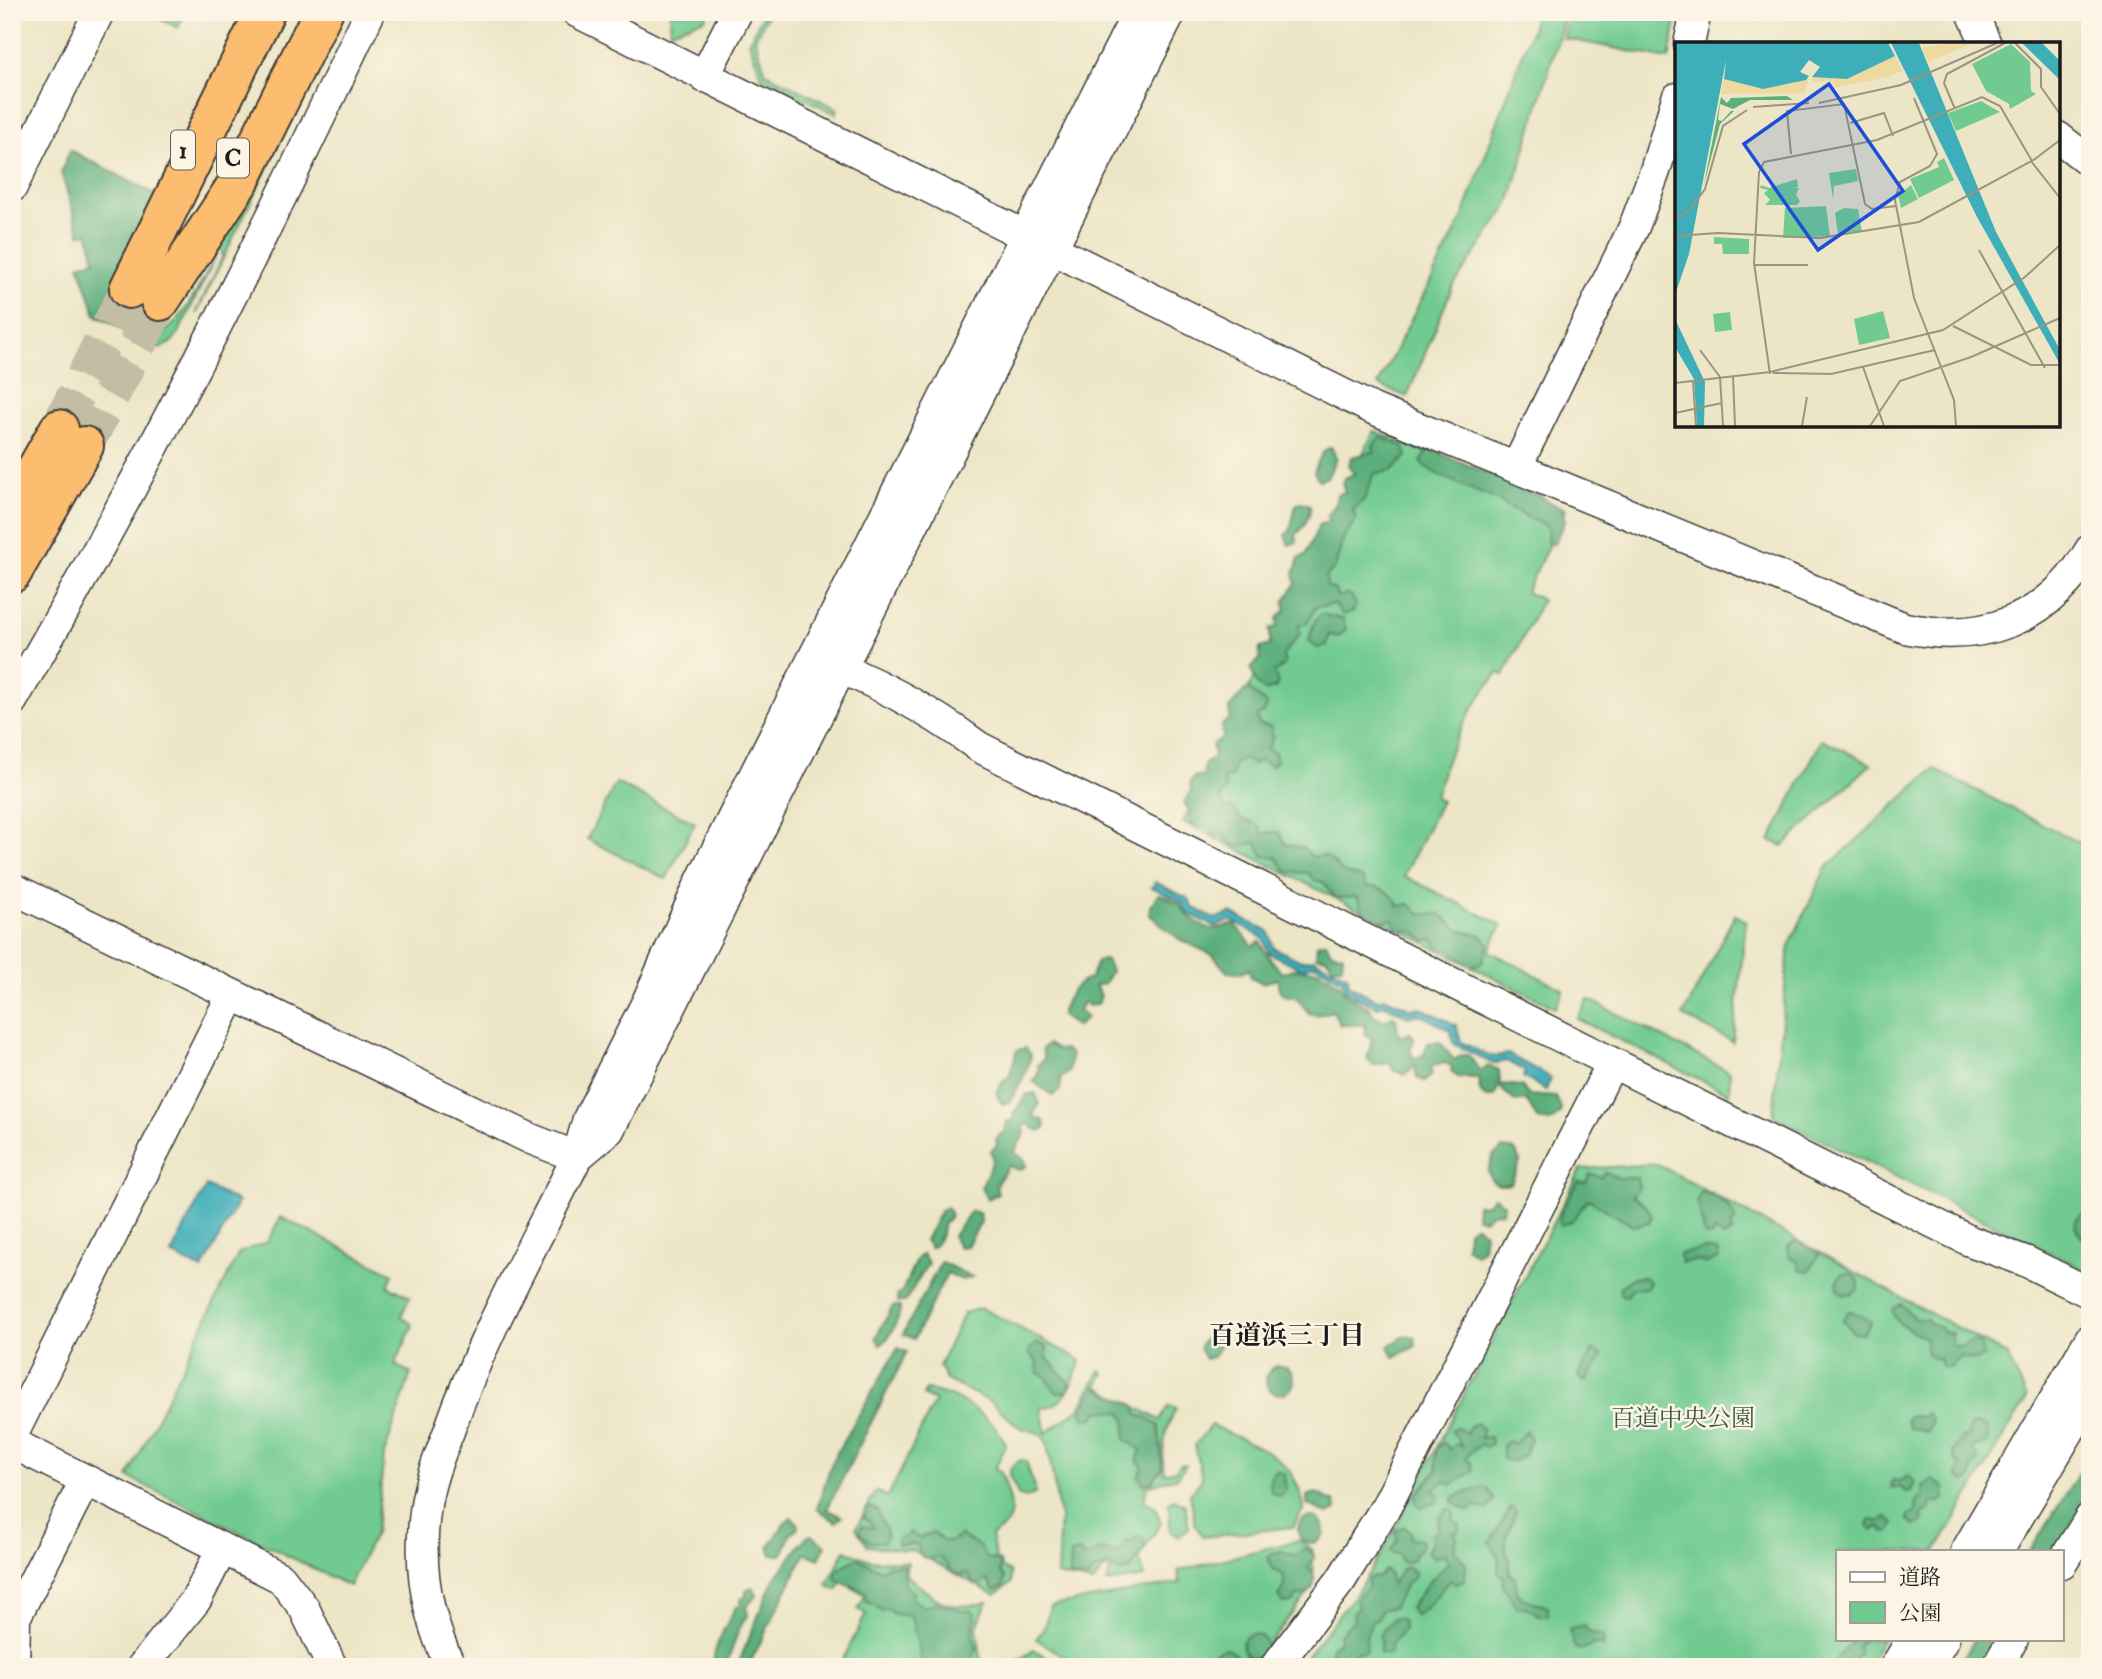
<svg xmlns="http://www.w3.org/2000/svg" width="2102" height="1679" font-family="'IM FELL Double Pica','Noto Serif JP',serif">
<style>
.green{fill:#71cb91;stroke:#467456;stroke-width:2}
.forest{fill:#5caf7b;stroke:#3c664c;stroke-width:2}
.water{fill:#3eaeb9;stroke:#2d656a;stroke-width:2}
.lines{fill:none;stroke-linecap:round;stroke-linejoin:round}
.highway-tunnel{stroke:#c2bda4;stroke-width:38;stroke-dasharray:38 19;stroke-linecap:butt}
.minor-casing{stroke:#3b3a36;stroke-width:33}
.highway-casing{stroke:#3b3a36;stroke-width:42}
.minor{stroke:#fff;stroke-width:30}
.highway{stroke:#fcbd6f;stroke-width:38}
.labels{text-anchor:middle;stroke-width:5;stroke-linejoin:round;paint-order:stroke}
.shield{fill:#fcf5e5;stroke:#5f5d58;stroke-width:2}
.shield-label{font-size:23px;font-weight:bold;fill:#1c1c1c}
.park-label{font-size:24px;fill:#3a5945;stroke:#fcf5e5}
.neighbourhood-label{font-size:26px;font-weight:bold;fill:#1c1c1c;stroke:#fcf5e5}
.inset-river{fill:none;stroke:#3eaeb9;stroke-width:3.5}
.inset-road{fill:none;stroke:#999582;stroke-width:2}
.view{fill:#1d4ed8;fill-opacity:0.15;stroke:#1d4ed8;stroke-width:3.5}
.inset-edge{fill:none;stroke:#1c1c1c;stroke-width:3.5}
</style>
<rect width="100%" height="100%" fill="#fcf5e5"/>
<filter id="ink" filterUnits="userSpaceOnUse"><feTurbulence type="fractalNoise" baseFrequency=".0143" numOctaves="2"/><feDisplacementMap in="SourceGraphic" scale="14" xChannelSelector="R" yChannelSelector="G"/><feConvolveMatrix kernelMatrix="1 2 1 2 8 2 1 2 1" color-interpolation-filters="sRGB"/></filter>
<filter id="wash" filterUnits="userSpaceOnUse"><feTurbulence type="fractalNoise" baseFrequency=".00686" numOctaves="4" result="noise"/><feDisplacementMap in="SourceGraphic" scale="28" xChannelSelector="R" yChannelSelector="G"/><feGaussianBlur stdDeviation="1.57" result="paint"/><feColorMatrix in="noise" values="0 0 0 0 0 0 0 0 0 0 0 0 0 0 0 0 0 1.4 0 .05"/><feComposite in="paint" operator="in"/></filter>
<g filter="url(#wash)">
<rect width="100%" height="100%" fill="#ece5c6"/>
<path class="green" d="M146,12H185L178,28Z
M335,12H343L196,314L223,256L220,249L212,253L167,322H164L213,242Z
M671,12H708L705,19L670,31Z
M764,12H769L755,39L766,73L838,109L836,114L762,78L749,41Z
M1534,12H1566L1509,204L1452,288L1407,397L1378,385L1462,219L1532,28Z
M1570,12H1678L1669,59L1563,38Z
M215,258L178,334L170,344L160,348L132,336C144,332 154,333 164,331C180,327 206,273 215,258Z
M1374,431L1566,509L1526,592L1542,600L1504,675L1498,673C1467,710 1447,751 1435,798L1441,801L1404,876L1502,925L1489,951L1564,990L1555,1008L1183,822Z
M1822,739L1871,764L1783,846L1770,841Z
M1934,769L2090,848V1269L2085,1270L1773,1116L1789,946L1826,868Z
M616,783L695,823L666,879L587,839Z
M1735,914L1746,922L1733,1042L1683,1016Z
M1588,999L1730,1072L1729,1094L1577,1019Z
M1657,1164L2007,1355L2027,1398L1936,1551H1838V1639H1883L1866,1667H1298L1357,1592L1383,1551L1581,1169Z
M281,1217L393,1274L388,1286L410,1297L401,1316L413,1325L395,1365L411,1373L384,1455L376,1531L349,1586L128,1477L239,1253L267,1242Z
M981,1308L1081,1360C1072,1382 1068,1406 1041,1408L1046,1433L1080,1408L1100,1370L1104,1373L1097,1386L1160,1420L1169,1406L1176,1408C1165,1430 1161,1448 1164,1473L1176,1470L1181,1464L1186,1465L1178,1477L1147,1486L1144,1501L1155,1506L1161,1523L1139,1558L1145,1577L1107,1583L1110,1571L1105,1568L1093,1583L1057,1575L1060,1518L1047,1443L1041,1434L1019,1427L991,1402L946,1380L939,1366L964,1313Z
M926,1390C955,1393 993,1417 1006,1444L995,1469L1000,1471C1010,1495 1022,1523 991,1535L997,1564L1011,1573V1583L995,1595L914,1551L868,1546L856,1528L876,1491L888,1497L935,1401L923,1395Z
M1211,1425C1257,1448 1294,1452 1304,1508L1293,1527L1203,1537L1195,1524L1190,1494L1202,1479L1195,1445Z
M1021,1460L1026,1461L1036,1493L1026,1498L1019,1496L1009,1475L1012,1466Z
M1174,1499L1185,1505L1189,1528L1178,1537L1170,1531L1169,1503Z
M1299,1540L1313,1550V1587L1251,1667H1082L1036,1639L1044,1628L1050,1606L1180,1583L1178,1571Z
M845,1550L870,1560L908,1562L905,1574C937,1600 946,1613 987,1602L977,1627L982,1667H839L866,1614L858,1609L865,1595L842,1582L837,1590L827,1585Z
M1034,1650L1065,1667H1008Z"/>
<path class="forest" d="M70,150L156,195L168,314L164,322L152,319L124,329L96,315L79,265L95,260L88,232L80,235L61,172Z
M1380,437L1403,446L1407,456L1391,471L1374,474L1364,500L1353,510L1356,519L1343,539L1335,568L1326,577L1327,587L1334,589L1338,597L1347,594L1352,596L1356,606L1353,611L1343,615L1335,604L1316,607L1307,623L1298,626L1300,634L1283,655L1285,664L1274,673L1278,683L1275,688L1265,691L1257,684L1251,669L1259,660L1260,648L1270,645V629L1278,626L1277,618L1286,610L1284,602L1296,583L1294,574L1299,558L1306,555L1319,525L1328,521L1327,514L1335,506L1337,495L1345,492L1342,483L1345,478L1354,474L1349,467L1351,457L1374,452L1373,445Z
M1331,447L1336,457L1328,477L1319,480L1314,472C1317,464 1322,449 1331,447Z
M1428,448L1538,495L1562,509L1565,521L1554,544L1547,542L1548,533L1545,525C1530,521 1516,509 1501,502C1481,492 1435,477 1421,463Z
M1301,502L1310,505C1312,513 1303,530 1296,534L1297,542L1289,545L1285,535L1290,531L1296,505Z
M1321,614L1343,619L1346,629L1339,637L1329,635L1327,645L1317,648L1309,641L1314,622Z
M1245,690H1250L1267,705L1264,713L1257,716L1259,724L1271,727L1273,738L1267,749L1275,752L1277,761L1271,766L1260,760L1253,764L1244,759L1235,762L1232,776L1224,780L1226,790L1221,796L1225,808H1233L1241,819L1259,825L1262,833L1279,832L1285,844L1303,848L1313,857C1329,851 1331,863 1342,871C1348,876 1356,875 1363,879L1366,887C1378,885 1395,894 1399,906L1409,904L1421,914H1440L1459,930L1481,935L1489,944L1482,963L1471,966L1449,950L1439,948L1433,939L1425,941L1413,931L1399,930L1393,919L1383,921L1363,912L1357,897L1335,898L1323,882L1314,880L1308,873L1287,872L1276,857L1263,856L1257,842L1237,847L1226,840L1224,834L1214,835L1206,825L1202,827L1191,824L1190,811L1184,803L1191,791L1190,782L1194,777L1204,775V765L1214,756L1212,745L1223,737L1221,726L1230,718L1229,708Z
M1159,894L1180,904C1183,914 1206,931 1218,929C1224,928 1228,925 1234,924L1253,946L1260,941C1265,955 1274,961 1281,973L1293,969L1317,970L1339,983L1345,994L1370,1008L1374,1016L1386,1021L1392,1016L1396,1018L1399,1037L1410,1033L1415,1039L1410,1049L1414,1059L1423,1055L1428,1043L1440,1042L1454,1060L1462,1055H1468L1481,1071L1488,1066L1499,1070L1500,1084L1522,1086L1528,1095L1556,1097L1561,1108L1560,1114L1550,1122L1538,1120L1526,1100L1516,1102L1498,1086L1495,1096L1486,1098L1480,1091L1479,1078C1466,1076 1453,1083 1451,1065L1443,1063L1431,1067L1432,1075L1425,1081L1417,1078L1415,1065L1405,1075L1393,1070L1390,1063L1373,1065L1367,1058L1372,1040L1366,1036L1364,1025H1340L1333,1011L1316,1015L1309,1013L1296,997C1284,998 1277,992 1278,979L1262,983L1251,977L1249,969L1240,973L1227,972L1213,955L1179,939L1150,915V906Z
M1326,942L1331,952L1343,954L1342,966L1333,967L1327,958L1316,956L1317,944Z
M1106,960L1111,971L1104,984L1095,985L1101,996L1098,1004L1089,1006L1083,1002L1079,1010L1087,1017L1077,1027L1061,1016C1063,1004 1075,980 1090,979L1097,961Z
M1048,1044L1058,1050L1065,1049L1071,1055L1069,1072L1061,1078L1060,1090L1053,1096L1033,1081L1039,1072L1038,1065L1044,1059L1042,1049Z
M1026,1048L1031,1055C1027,1074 1018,1086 1010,1102L1002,1104L996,1093L1004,1079L1009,1077L1017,1050Z
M1035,1093L1040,1104L1032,1116L1044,1121L1045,1128L1039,1131L1027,1124L1024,1125L1025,1133L1014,1152L1025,1160L1026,1166L1020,1170L1008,1166L996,1185L998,1194L987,1199L981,1188L993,1160L991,1151L997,1145L996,1138L1004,1132L1006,1122L1014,1120L1013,1114L1026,1095Z
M1503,1148L1515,1150L1520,1162L1511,1183C1499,1188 1491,1184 1488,1171L1493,1156Z
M1605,1172L1619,1178H1637L1639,1188L1632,1195L1647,1207L1652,1216L1649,1222L1633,1226L1588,1199L1572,1221L1560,1225C1556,1212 1573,1194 1578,1182H1586L1590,1174L1601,1177Z
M1701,1192C1715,1194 1733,1207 1736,1221L1731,1225L1732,1233L1724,1237L1715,1231L1712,1236H1705L1697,1200Z
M1494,1197L1504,1204L1502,1212L1491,1213L1484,1220L1476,1217L1477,1205L1487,1204Z
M947,1207L951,1215L943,1224C944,1231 937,1246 930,1248L925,1240L941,1210Z
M971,1211L979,1213L981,1222L967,1246L959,1247L953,1236Z
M2085,1211H2090V1239L2081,1237L2075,1226L2076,1220Z
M1474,1225L1485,1232L1483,1248L1476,1254L1466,1247L1468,1231Z
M1796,1241L1817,1251L1819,1255L1809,1271L1800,1270L1798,1262L1789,1256L1788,1246Z
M1703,1249L1717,1251L1719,1258L1707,1264L1696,1260L1681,1263L1679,1254Z
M923,1254L928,1263L905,1302H898L897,1295L902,1292L917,1258Z
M941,1262L972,1277L962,1280L947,1273L914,1339L903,1334Z
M1837 1284a11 11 0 1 1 22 0a11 11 0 1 1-22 0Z
M1644,1277L1650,1282L1647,1288L1631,1289L1628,1296L1621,1295L1619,1288L1632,1278Z
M1901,1304L1915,1319H1927L1930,1324L1941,1328L1943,1332L1952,1333V1345L1960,1347L1973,1341L1981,1344L1984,1356L1976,1360L1960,1357L1950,1367L1941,1366L1939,1358L1934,1359L1927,1353L1924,1337C1913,1330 1893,1326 1893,1309Z
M893,1306L900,1307C901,1315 889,1341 880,1345L876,1337Z
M1852,1311L1871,1322L1863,1334L1854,1333L1843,1320L1847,1312Z
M1217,1330L1223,1341L1213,1357L1205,1359L1199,1348L1209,1332Z
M1406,1335L1415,1338L1416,1346L1394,1357L1389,1346Z
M1038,1343L1047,1347V1358L1070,1384L1066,1392L1057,1393L1044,1375L1038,1373L1037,1362L1029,1354L1030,1349Z
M898,1348L907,1352L827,1509L842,1517L836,1522L817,1508L833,1459Z
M1593,1350L1602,1355L1601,1359L1584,1382L1578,1377Z
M1266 1380a14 14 0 1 1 28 0a14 14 0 1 1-28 0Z
M1095,1387L1134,1405L1139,1416L1146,1417L1159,1426L1162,1468L1152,1482L1143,1484L1138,1477L1143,1467L1137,1460L1141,1450L1125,1439L1126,1421L1122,1412L1099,1411L1093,1418L1085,1419L1081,1412Z
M1927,1413L1932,1421L1927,1432L1909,1428L1906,1419L1910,1415L1921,1417Z
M1476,1423L1483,1429L1480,1438L1490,1437L1491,1443L1486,1447L1481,1444C1476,1451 1469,1449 1466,1460L1471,1462L1473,1471L1451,1485L1445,1481L1433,1489L1439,1495L1436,1503L1422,1507L1417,1505L1415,1496L1437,1470C1435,1461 1434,1447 1444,1443L1450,1449L1456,1444L1462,1446L1451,1430L1457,1427L1467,1434L1468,1428Z
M1977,1424L1987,1428L1988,1439L1985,1444L1974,1446L1972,1451L1978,1457V1462L1973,1466L1972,1478L1964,1482L1957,1476L1960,1464L1955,1461L1953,1452L1962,1438L1967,1437L1971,1426Z
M1526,1431L1531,1438L1524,1455L1513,1462L1503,1459V1445L1508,1441L1514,1444Z
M1276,1471L1284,1474L1286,1490L1279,1496L1271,1491L1270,1478Z
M2079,1473L2090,1479V1506L2060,1551H2030Z
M1908,1476L1915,1482L1911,1491L1906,1492L1900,1487L1891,1489L1892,1480L1900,1481Z
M1933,1480L1944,1487V1498L1939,1503H1930V1509L1922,1514L1923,1522L1915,1526L1908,1520L1909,1515L1916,1511L1915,1503L1923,1497V1486Z
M1483,1487L1488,1489L1494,1499L1488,1509L1474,1507L1468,1511L1452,1502L1455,1496Z
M1315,1493L1335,1502L1336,1510L1328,1514L1307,1504V1496Z
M870,1507L878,1511C880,1522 889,1528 886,1539L883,1542H870L859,1533L862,1526L873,1528L871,1523L863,1518L865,1509Z
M1511,1507L1516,1511C1512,1525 1498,1547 1510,1560L1509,1573L1515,1578L1517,1592L1522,1598L1548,1607V1616H1541L1526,1607L1518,1608L1503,1586L1504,1577L1498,1572L1499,1558L1490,1542Z
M1447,1509L1454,1510V1521L1460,1525L1458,1532H1452L1457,1537L1454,1549L1466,1564L1465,1580L1456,1584L1450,1580C1437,1593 1431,1607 1415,1616L1410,1608L1428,1583L1448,1563L1445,1554L1434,1558L1427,1552L1432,1543L1431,1535L1437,1531L1439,1518Z
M791,1517L798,1523V1528L791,1533L782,1555H772L769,1546C777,1538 783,1521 791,1517Z
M1887,1517L1894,1523L1890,1532L1886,1533L1879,1527L1873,1530L1868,1525L1870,1519L1879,1522Z
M1298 1530a13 13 0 1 1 26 0a13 13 0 1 1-26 0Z
M1404,1526L1411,1533L1410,1538L1420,1539L1422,1544L1418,1552L1414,1553V1559L1406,1563L1401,1562L1399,1555L1390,1551L1397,1540L1396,1531Z
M910,1532L919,1538L933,1532L943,1541L950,1542L961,1535C966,1540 971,1540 976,1544C990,1554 977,1557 999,1561L1001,1565L1000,1572L1005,1578L1003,1587L994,1590L987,1580L979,1585L974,1584L968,1574C949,1577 950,1565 939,1557L928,1559L922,1557L917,1544L898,1545V1538L905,1537Z
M811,1535L826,1545L819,1559L805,1553L748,1667H737L772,1583L806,1537Z
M1140,1536L1144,1540V1550L1129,1571L1120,1572L1108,1566L1093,1571L1086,1581L1070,1576L1071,1554L1080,1552L1085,1558L1101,1550L1119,1553L1124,1543Z
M1304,1548L1309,1549L1315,1557L1308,1568L1314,1575C1315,1587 1310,1596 1297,1596L1293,1603L1283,1604L1278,1596L1285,1586L1283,1575L1274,1570L1268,1557L1270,1553L1283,1551L1295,1556Z
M857,1558L881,1570L889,1565H904L905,1586L913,1592V1600L925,1607L935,1602L962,1611H972L975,1614L973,1636L977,1648L972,1658L976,1667H918L921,1658L911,1616L894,1614L889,1609L881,1611L875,1605L866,1602V1592L836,1580V1571Z
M1408,1567L1415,1573L1414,1578L1407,1583L1394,1607L1381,1610L1377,1619L1372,1620L1366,1637L1367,1649L1364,1652H1356L1355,1658L1361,1667H1332L1331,1647L1339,1642V1635L1354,1620L1353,1612L1358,1608L1356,1599L1368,1587V1580L1371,1577H1379L1385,1570L1390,1575L1392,1584L1403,1568Z
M752,1587L757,1595L746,1607L748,1615C735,1630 734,1649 725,1667H715C708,1655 730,1618 736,1607L741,1605V1599L746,1595V1590Z
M1398,1618L1402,1620L1404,1629L1392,1643L1389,1654L1380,1653V1634L1393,1619Z
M1584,1625L1590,1633L1604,1636L1603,1646L1595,1644L1580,1650L1575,1648L1569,1630Z
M1242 1646a12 12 0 1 1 24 0a12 12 0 1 1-24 0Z
M1850,1639H1866L1858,1646L1859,1654L1854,1658L1857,1667H1835L1837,1658L1852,1643Z
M1975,1639H2003L1985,1667H1958Z
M1225,1648L1235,1654L1237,1667H1211L1213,1653Z"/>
<path class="water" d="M1155,882L1189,899L1192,907L1214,919L1231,913L1269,932L1274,948L1301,961L1314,959L1348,976L1349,985L1377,1000L1386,998L1412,1009L1420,1007L1456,1025L1461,1042C1479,1050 1488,1060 1508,1054L1551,1078L1546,1090L1523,1077L1525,1071L1507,1061L1493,1064L1454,1044L1450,1030L1419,1014L1408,1017L1386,1005L1377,1007L1346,992L1342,980L1314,964L1302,969L1269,953L1263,938L1231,920L1216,927L1186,912L1182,902L1152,887Z
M206,1186L238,1202L202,1270L171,1254Z"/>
</g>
<g filter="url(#ink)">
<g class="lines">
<path class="highway-tunnel" d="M59,429L129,289
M84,446L160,301"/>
<defs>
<path id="minor" d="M577,12L1373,409L1905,628C1983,644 2049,620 2090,550
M1972,12L1986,44
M1689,44L1696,12
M704,77L737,12
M2058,137L2090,162
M12,187L99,12
M1516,468L1634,227L1655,171L1677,98
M813,658C873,679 929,710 979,747L1970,1241L2025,1261L2090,1293
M12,701C143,477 260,246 370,12
M12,888L531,1139L577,1157
M577,1157L609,1130L1171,12
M12,1436L232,995
M12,1443L281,1578L304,1608L332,1667
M1966,1551L2090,1339
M1998,1551L2090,1396
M2062,1563L2090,1518
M14,1667L15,1618L85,1481
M142,1667L196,1600L222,1549
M451,1667C427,1619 418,1566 425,1512C428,1484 439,1457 449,1431C482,1336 533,1247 577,1157L588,1119L647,1002L701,881L1138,12
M1275,1667L1341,1580L1387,1505L1612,1063
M1895,1667L1912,1639
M1927,1667L1944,1639
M1997,1667L2013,1639"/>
<path id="highway" d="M129,289L265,12
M160,301L240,180L323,12
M12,512L59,429
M12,573L84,446"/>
</defs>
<use href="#minor" class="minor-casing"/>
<use href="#highway" class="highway-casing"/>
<use href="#minor" class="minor"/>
<use href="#highway" class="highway"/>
</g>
</g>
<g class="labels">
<g class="shield">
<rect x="171" y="130.5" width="24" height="39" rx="5"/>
<rect x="217" y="138.5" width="32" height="39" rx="5"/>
</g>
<g class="shield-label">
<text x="183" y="158">1</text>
<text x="233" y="166">C</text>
</g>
<g class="park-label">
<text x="1683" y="1426">百道中央公園</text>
</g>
<g class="neighbourhood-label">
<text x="1287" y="1344">百道浜三丁目</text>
</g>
</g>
<g transform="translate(1675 42)">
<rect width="385" height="385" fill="#ece5c6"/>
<path d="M336,2L355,20L356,49L361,52L335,67L334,62L311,49L297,22ZM306,59L325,70L281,89L273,71ZM269,116L279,138L244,156L235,137L264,125L262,120ZM181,127L183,139L159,144L158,157L154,131ZM122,137L123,145L119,146H124L121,153L125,159L122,163H90L95,158L89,151L93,148L85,146L86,143L94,146ZM236,143L243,157L226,166L223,153ZM151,164L155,194L108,196L110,166ZM169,166L183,167L187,190L163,193L160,171ZM39,195L74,197V212H48L47,202H39ZM208,269L215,296L184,303L179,277ZM55,270L57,288L40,290L38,272Z" fill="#71cb91"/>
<path d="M112,54L118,58H75L58,67L45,62L43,78L47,79L56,69H59L45,82L29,142L46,55L52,61L56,56Z" fill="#5caf7b"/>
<path d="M281,1H297L253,20L247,5ZM220,14L228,29L212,35L160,46L158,39L138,40L137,35L176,36ZM134,36L129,51L46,52L49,37L88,47Z" fill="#eeda9e"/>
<path d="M0,1H213L220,14L172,37L137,35L145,25L134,18L125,30L134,34L131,38L88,47L49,37L51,18L14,212L0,253ZM216,1H244L321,190L385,308V322L302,175ZM347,1H367L385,19V38ZM0,277L30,340L29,384H22L19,337L0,305Z" fill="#3eaeb9"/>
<path class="inset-river" d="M100,1L104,17L126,20"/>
<path class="inset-road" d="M340,1L366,27V45L385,72M239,56L262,112L255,124L225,140L220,158L239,256L279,358L281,384M144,61L226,43L322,1M78,65L134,61M280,67L269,41L272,32L330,1M175,81L209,71L218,94M116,112L112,69L169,62L190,162L197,167L221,164M356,119L385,156M0,178L16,166L30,147L48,84L72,68M0,194L43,191L145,196L244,180L360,117L385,98M304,208L370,326M79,223H133M278,284L356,323H385M25,308L45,335M188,325L209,384M98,331L156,332L260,308M95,332L79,221L84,130L89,120L202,98L307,55L325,64L357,119M58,334L60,384M45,335L48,384M18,339L21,384M0,341L95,330L268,288L350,235L385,203M0,371L47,361M127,384L132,355M195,384L225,339L296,315L385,276"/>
<path class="view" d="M154,42L228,149L143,208L69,102Z"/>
<rect width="385" height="385" class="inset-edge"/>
</g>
<rect width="2102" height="1679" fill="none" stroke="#fcf5e5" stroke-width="42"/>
<rect x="1836" y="1550" width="228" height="91" fill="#fcf5e5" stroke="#a29e95" stroke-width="2"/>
<rect x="1850" y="1572" width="35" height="10" fill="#ffffff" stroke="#a29e95" stroke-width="2"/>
<text x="1899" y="1584" font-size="21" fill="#1c1c1c">道路</text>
<rect x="1850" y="1602" width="35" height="21" fill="#71cb91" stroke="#a29e95" stroke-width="2"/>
<text x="1899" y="1620" font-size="21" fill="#1c1c1c">公園</text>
</svg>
